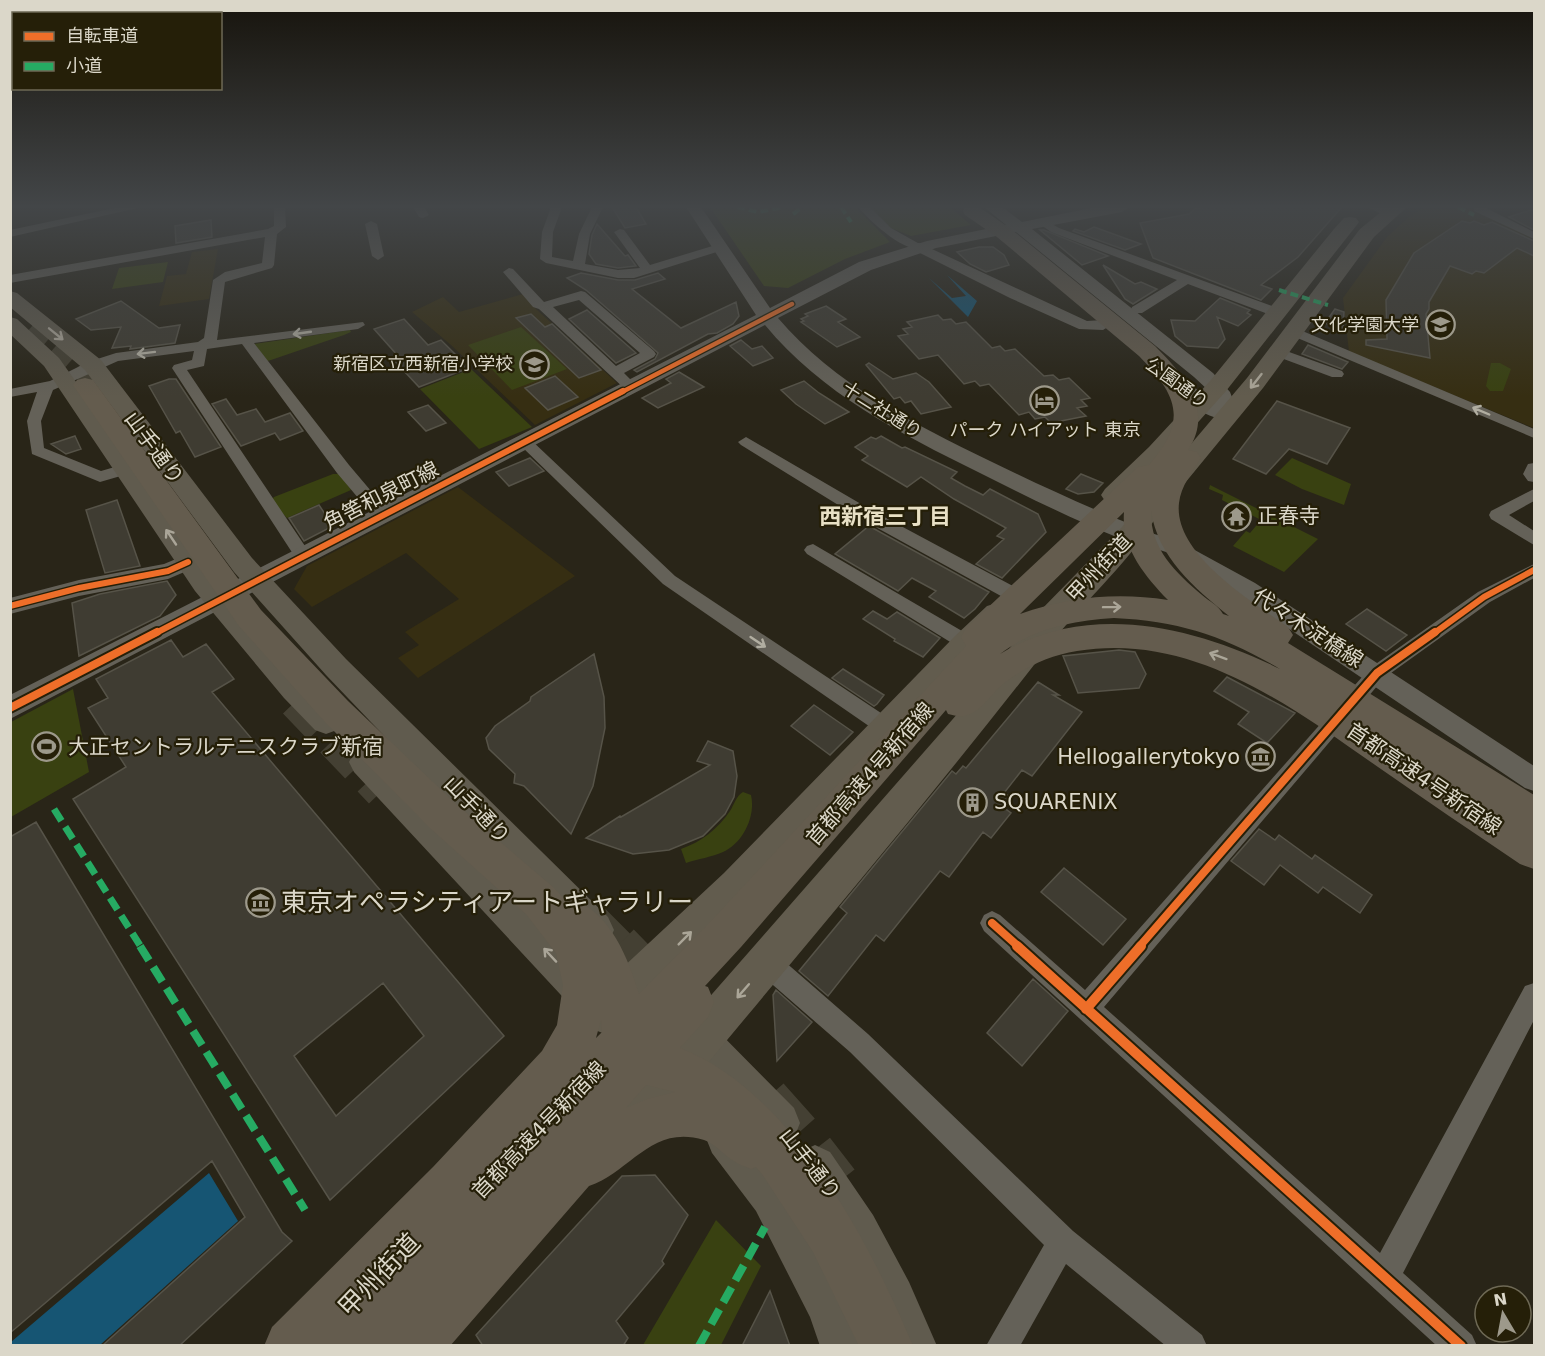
<svg xmlns="http://www.w3.org/2000/svg" width="1545" height="1356" font-family="'DejaVu Sans','Noto Sans JP',sans-serif">
<style>
.built{fill:#362e12}
.green{fill:#394111}
.water{fill:#165573}
.building{fill:#3f3c32;stroke:#565348;stroke-width:1.5;fill-rule:evenodd}
.lines{fill:none;stroke-linecap:round;stroke-linejoin:round}
.motorway-tunnel-far2{stroke:#444033;stroke-width:21;stroke-dasharray:21 10;stroke-linecap:butt}
.motorway-tunnel-far1{stroke:#444033;stroke-width:36;stroke-dasharray:36 18;stroke-linecap:butt}
.motorway-tunnel{stroke:#444033;stroke-width:47;stroke-dasharray:47 23;stroke-linecap:butt}
.minor{fill:#646158;fill-rule:evenodd}
.tertiary{fill:#646158;fill-rule:evenodd}
.secondary{fill:#646158;fill-rule:evenodd}
.primary{fill:#605b4e;fill-rule:evenodd}
.trunk{fill:#625c4e;fill-rule:evenodd}
.motorway{fill:#645c4e;fill-rule:evenodd}
.quiet-far2{stroke:#26ab63;stroke-width:4;stroke-dasharray:8 4;stroke-linecap:butt}
.quiet-far1{stroke:#26ab63;stroke-width:7;stroke-dasharray:14 7;stroke-linecap:butt}
.quiet{stroke:#26ab63;stroke-width:8;stroke-dasharray:17 8;stroke-linecap:butt}
.cycleway-far3-casing{stroke:#251f08;stroke-width:7}
.cycleway-far2-casing{stroke:#251f08;stroke-width:9}
.cycleway-far1-casing{stroke:#251f08;stroke-width:12}
.cycleway-casing{stroke:#251f08;stroke-width:14}
.cycleway-far3{stroke:#ee6e29;stroke-width:4.5}
.cycleway-far2{stroke:#ee6e29;stroke-width:6}
.cycleway-far1{stroke:#ee6e29;stroke-width:8}
.cycleway{stroke:#ee6e29;stroke-width:10}
.oneway{stroke:#b1aea1}
.oneway2{stroke:#aaa598}
.oneway3{stroke:#aba698}
.labels{text-anchor:middle;stroke-width:4.5;stroke-linejoin:round;paint-order:stroke}
.far-poi-label{font-size:18px;fill:#dbd7c9;stroke:#251f08;text-anchor:end}
.far-street-label{font-size:18px;fill:#dbd7c9;stroke:#251f08}
.street-label{font-size:21px;fill:#dbd7c9;stroke:#251f08}
.poi-label{font-size:21px;fill:#dbd7c9;stroke:#251f08;text-anchor:start}
.neighbourhood-label{font-size:22px;font-weight:bold;fill:#e8e0c5;stroke:#251f08}
.near-poi-label{font-size:26px;fill:#dbd7c9;stroke:#251f08;text-anchor:start}
.near-street-label{font-size:26px;fill:#dbd7c9;stroke:#251f08}
</style>
<rect width="100%" height="100%" fill="#292518"/>
<path class="built" d="M1424,207H1468L1534,238V428L1349,352L1343,298L1387,237L1410,216Z
M218,249L209,299L159,306L167,276L186,274L192,252Z
M523,294L536,309L617,383L535,425L451,345L412,312L443,297L459,312Z
M458,487L575,576L418,678L398,658L419,645L405,632L459,599L406,553L312,607L294,589L307,566Z"/>
<path class="green" d="M710,207H855L890,242L845,259L788,288L764,286Z
M870,207H950L971,225L911,236L891,228Z
M168,262L163,282L112,289L119,268Z
M521,327L567,369L512,390L468,345Z
M350,330L351,332L344,335L271,360L267,361L254,344Z
M1491,363H1500L1511,369L1503,391H1490L1486,386Z
M471,369L532,427L479,449L420,389Z
M1292,458L1351,484L1344,505L1302,489L1275,475Z
M333,474H340L351,490L287,518L271,501L274,497Z
M1210,485L1318,539L1284,572L1233,546L1246,531L1250,533L1261,520L1222,500L1223,495L1209,489Z
M73,689L89,772L11,817V722Z
M743,792L751,795C756,816 743,843 723,852C712,857 698,859 686,863L681,849C701,842 718,829 730,811C734,805 736,796 743,792Z
M716,1220L761,1266L721,1345H643Z"/>
<path class="water" d="M947,275L977,301L968,317L929,278L952,298L966,296Z
M209,1173L238,1221L100,1345H11V1342Z"/>
<path class="building" d="M612,207H636L646,224L625,228Z
M1205,207H1342L1298,257L1261,285L1272,289L1261,300L1153,258L1140,223L1189,214L1195,209Z
M1534,209V230L1509,217Z
M211,220L212,237L176,243L175,226Z
M1462,221L1470,223L1474,221L1484,225L1492,222L1534,241V256L1517,248L1484,273L1476,271L1472,274L1450,266L1429,302V309L1426,314L1430,358L1366,345V340L1387,339L1386,300L1414,253Z
M597,224L625,256L628,255L636,266L618,268L596,264L589,254L592,235Z
M1094,227L1141,244L1125,250L1073,231L1075,229L1084,232Z
M1040,230H1044L1108,256L1082,265Z
M979,247H993L1004,255L1009,265L986,272L970,264L957,252Z
M1103,265L1135,284L1141,282L1157,289L1133,304L1125,299Z
M581,273L618,280H635L658,273L665,279L632,289L681,328L736,302L739,316L733,324L717,333L708,334L637,372L634,370L655,359L658,353L586,290L567,278Z
M1220,298L1250,310L1247,313L1251,315L1238,326L1217,317L1225,339L1218,348L1187,346L1175,336L1171,320L1195,321Z
M121,301L159,328L180,325L175,343L130,349L131,346L112,348L121,327L91,330L76,319Z
M826,306L846,319L838,322L860,337L837,347L801,322L804,321L801,319L808,316L805,314Z
M1335,309L1344,312L1343,329L1325,323Z
M587,310L636,353L616,363L569,319Z
M531,314L545,327L552,324L601,370L579,378L516,318Z
M938,315L943,320L951,319L956,324L966,322L992,348L1000,346L1005,351L1015,349L1044,376L1053,375L1059,380L1069,378L1090,398L1081,400L1087,406L1077,408L1086,416L1051,423L1045,417L1035,419L1029,412L1019,415L989,384L980,386L975,381L964,384L938,355L919,359L898,336L908,334L903,329L912,327L907,322Z
M404,319L428,345L441,340L469,368L419,387L392,358L398,356L374,329Z
M741,340L752,349L762,346L773,358L753,366L730,346Z
M1308,345L1348,362L1342,369L1302,354Z
M869,363L893,379L916,373L929,382L951,407L921,414L911,401L905,403L900,397L894,399L866,365Z
M679,372L704,387L658,408L642,398L671,383L666,379Z
M555,376L578,397L548,410L525,388Z
M169,379H176L221,447L195,457L180,431L176,433L149,386Z
M804,381L819,393L849,412L825,424L796,404L781,390Z
M226,399L237,415L256,409L265,422L290,413L303,431L280,440L275,433L241,446L212,404Z
M1277,401L1350,428L1327,464L1289,449L1266,474L1233,459Z
M428,405L446,423L426,431L408,412Z
M75,436L81,449L66,454L51,444Z
M881,436L902,448L905,447L957,472L951,478L965,486L983,495L990,489L1038,514L1046,532L1002,578L976,564L1004,539L997,536L1006,528L954,499L921,477L907,487L862,460L868,456L855,447L871,437L876,439Z
M530,458L544,471L509,486L496,472Z
M1081,474L1103,483L1094,492L1078,494L1066,489Z
M117,500L140,566L105,573L86,510Z
M319,505L333,526L304,541L289,518Z
M869,526L989,592L975,609L964,618L929,597L936,591L912,578L898,591L835,554Z
M167,581L176,595L160,616L79,656L72,603L100,594Z
M1367,609L1407,635L1386,651L1346,624Z
M873,611L887,619L897,612L940,638L923,657L894,641L895,639L863,619Z
M171,640L183,657L206,644L234,679L212,692L504,1036L330,1200L73,799L126,767L88,708L108,698L96,679ZM383,983L424,1036L336,1116L294,1056Z
M1119,650L1135,652L1146,674L1139,688L1078,693L1063,656Z
M594,654L604,697L605,728L593,786L571,834L524,786L514,783L515,774L489,749L486,738L495,726L530,701L531,697Z
M843,669L884,695L877,704L874,706L832,678Z
M1227,677L1295,713L1267,743L1238,724L1249,712L1214,691Z
M1038,682L1059,695H1053L1082,712L1032,776L1022,770L1004,793L1011,797L1003,807L1011,813L991,838L983,832L949,877L940,871L884,941L876,935L828,996L799,971L847,913L840,907L952,771L956,774L963,766L966,768Z
M814,705L853,732L830,755L791,726Z
M708,741L733,751L737,776L734,797L725,814L703,836L669,850L633,854L586,838L620,816L621,817L710,765L697,761Z
M36,822L282,1232L292,1241L179,1346H102L245,1217L212,1161L10,1333V837Z
M1259,829L1275,840L1279,835L1312,859L1315,855L1372,895L1360,913L1323,887L1318,893L1280,865L1264,885L1231,861Z
M1064,868L1126,919L1103,945L1041,892Z
M1033,979L1068,1011L1022,1066L987,1033Z
M776,990L812,1022L777,1061L773,995Z
M655,1175L688,1215L662,1261L664,1264L616,1321L628,1338L623,1346H483L476,1335L622,1176Z
M770,1291L790,1346H742Z"/>
<g class="lines">
<path class="motorway-tunnel-far2" d="M33,325L76,362L93,382"/>
<path class="motorway-tunnel-far1" d="M296,701L382,791
M592,921L618,947"/>
<path class="motorway-tunnel" d="M617,946L661,991
M766,1099L798,1135L836,1184"/>
<path class="minor" d="M119,207H142L10,237V230Z
M274,207H285L286,227L277,234L274,265L272,268L225,282L217,340L363,322L365,325L358,329L254,343L349,465L388,511L390,515L388,519H376L337,473L242,344L207,349L204,366L187,370L309,552L312,556L309,560H297L172,368L174,365L192,360L194,351L118,361L53,390L41,421L44,448L101,471L125,464L133,469L131,473L100,482L32,454L27,421L37,392L10,397V389L50,381L88,362L116,353L198,342L204,338L213,280L225,272L262,263L265,237L10,283V275L268,229L274,226Z
M413,207H424L429,215L423,218L419,217Z
M551,207H562L553,232L552,257L573,261L579,234L592,207H603L590,234L585,264L618,270L640,268L614,232L620,229L624,230L650,265L719,244L725,248L723,250L634,278H618L546,263L540,259L542,232Z
M858,207H870L891,228L925,247L923,249C904,253 870,221 858,207Z
M1474,207H1484L1534,232V239L1474,211Z
M1043,219L1059,228L1283,310L1284,313L1278,317L1273,316L1188,284L1142,313H1132L1131,310L1132,307L1177,280L1051,232L1037,222Z
M371,221L377,224L384,256L378,260L372,256L365,224Z
M509,268L513,269L544,302L581,291L585,292L654,351L656,354L654,357L624,373L638,387L636,390H626L539,309L533,307L503,272ZM579,300L640,353L616,366L553,307Z
M1293,327L1534,429V438L1288,334L1286,331Z
M1278,348L1342,371L1344,374L1342,377H1332L1273,355L1271,352Z
M525,437L530,439L675,576L893,721L896,727L893,733L886,735L879,733L663,584L520,445L517,442Z
M746,437L873,511L1022,591L1025,596L1022,601L1016,603L1010,601L861,519L741,445L738,442Z
M1534,463V482L1528,481L1523,474L1528,464Z
M1534,489V501L1509,515L1534,531V545L1491,519L1489,515L1491,511Z
M813,544L974,638L976,643L974,648L967,650L960,648L807,554L804,550L807,546Z
M1534,564V578L1490,602L1384,678L1104,1007L1380,1253L1525,986L1534,983V1020L1403,1273L1472,1335L1477,1346H1437L984,931L980,923L984,915L992,911L1000,915L1085,990L1370,668L1478,592Z
M767,951L776,954L868,1034L1073,1231L1202,1335L1207,1346H1166L1066,1264L1020,1346H986L1044,1245L850,1052L758,972L755,963L758,954Z"/>
<path class="tertiary" d="M919,243L1087,321L1103,320L1111,325L1103,330L1079,329L1010,298L914,250L912,247L914,244Z
M1132,527L1180,542L1255,583L1534,766V791L1525,788L1239,595L1166,552L1125,539L1122,534L1125,529Z
M188,554L196,557L199,562L196,567L168,579L79,596L10,614V598L79,580L164,564Z"/>
<path class="secondary" d="M686,207H701L770,308L859,262L927,241L1006,225L984,207H1002L1022,222L1096,207H1129L1122,212L1032,229L1213,373L1230,392L1239,415L1236,419C1211,426 1176,394 1157,379L1154,375L1157,371H1171L1215,402L1209,391L1194,377L1016,232L936,248L871,270L778,318C834,384 914,424 990,461C1039,485 1089,508 1140,528L1144,534L1140,540L1132,542L1124,540C1074,520 1026,496 978,472C901,434 821,393 765,325L10,719V695L756,315Z
M1367,207H1389L1398,213L1390,218Z"/>
<path class="primary" d="M10,291L17,293L101,360L252,558L346,659L608,917L614,930L608,943L595,948L582,943L326,675L234,572L85,370L10,307Z
M10,317L17,319L59,358L215,577L306,680L337,712L342,721L337,730L326,734L315,730L284,698L195,591L44,366L10,334Z
M365,748L376,752L601,980L606,994L601,1008L587,1013L573,1008L354,772L349,762L354,752Z
M685,1006L699,1012L794,1108L800,1123L794,1138L779,1144L764,1138L671,1040L665,1026L671,1012Z
M727,1117L742,1123L788,1179L848,1291L868,1346H820L810,1317L756,1211L712,1153L706,1138L712,1123Z
M815,1145L830,1152L873,1215L909,1282L937,1346H888L853,1270L800,1182L793,1167L800,1152Z"/>
<path class="trunk" d="M1387,207H1407L1374,237L1263,388L1153,522C1124,568 1081,604 1048,647C916,817 776,980 639,1146L623,1152L607,1146L601,1130L607,1114L959,712L1037,614L1122,527L1135,510L1247,378L1360,229Z
M1350,217L1356,218L1359,222L1356,226L1226,391L1166,458L1123,501L1114,504L1105,501L1101,495L1105,489L1149,447L1210,381L1334,229L1344,218Z
M997,603L1007,606L1012,614L1007,622L916,716L750,898L620,1028L605,1034L590,1028L584,1013L590,998L724,873L955,636L987,606Z"/>
<path class="motorway" d="M965,207H979L1011,229L1155,346C1183,374 1215,410 1188,450L1197,452L1201,458C1192,472 1181,486 1179,503C1173,554 1253,602 1288,627L1293,635L1288,643L1534,795V869L1520,864C1473,832 1425,800 1378,767C1289,705 1192,632 1077,651C1050,655 1025,667 1003,684C992,693 983,709 970,714C961,718 956,716 948,714L946,710L741,947L705,986L708,987L714,1002L708,1017L680,1048C791,1091 869,1241 913,1346H859L813,1252L762,1174L756,1167L751,1169C745,1166 739,1165 734,1161C723,1155 716,1144 704,1140C651,1124 631,1172 589,1186L450,1346H264L272,1327L433,1167L542,1051L557,1025L563,985L556,953L526,914L430,828L324,721L239,626L73,385L77,380L85,378L93,380L261,610L348,701L456,804L554,888L567,902L574,900C611,914 628,958 639,994L713,919L966,646L961,637L966,628L1138,467L1149,465C1188,420 1178,396 1139,356L997,237L965,215L963,211ZM1151,511C1158,557 1194,588 1229,616L1223,614C1219,606 1209,601 1202,595C1175,572 1150,548 1151,511ZM1124,512C1121,547 1144,575 1168,600C1116,592 1069,597 1020,614ZM1114,618C1179,621 1224,636 1280,669C1193,626 1088,601 1000,654C1035,628 1072,621 1114,618ZM601,1020L602,1032L596,1038ZM646,1085L675,1092L647,1099L626,1108Z"/>
<path class="quiet-far2" d="M737,207L758,212L784,207
M841,207L851,222
M1458,207L1474,215
M793,214L803,207
M1279,290L1328,305"/>
<path class="quiet-far1" d="M54,809L141,947"/>
<path class="quiet" d="M140,946L305,1210
M699,1346L765,1227"/>
<defs>
<path id="cycleway-far3" d="M620,393L792,304"/>
<path id="cycleway-far2" d="M10,606L79,588L168,571L188,562
M154,634L623,391
M1433,634L1484,597L1534,570"/>
<path id="cycleway-far1" d="M10,708L157,632
M992,923L1019,947
M1139,947L1377,673L1435,632"/>
<path id="cycleway" d="M1017,946L1461,1346
M1086,1009L1141,946"/>
</defs>
<use href="#cycleway-far3" class="cycleway-far3-casing"/>
<use href="#cycleway-far2" class="cycleway-far2-casing"/>
<use href="#cycleway-far1" class="cycleway-far1-casing"/>
<use href="#cycleway" class="cycleway-casing"/>
<use href="#cycleway-far3" class="cycleway-far3"/>
<use href="#cycleway-far2" class="cycleway-far2"/>
<use href="#cycleway-far1" class="cycleway-far1"/>
<use href="#cycleway" class="cycleway"/>
</g>
<defs><path id="oneway-shaft" d="M-6 0H5M1.5-3L5.5 0L1.5 3" fill="none" stroke-width="1.6" stroke-linecap="round" stroke-linejoin="round" transform="scale(1.5)"/></defs>
<g class="oneway">
<use href="#oneway-shaft" transform="translate(302 333) rotate(172)"/>
<use href="#oneway-shaft" transform="translate(146 353) rotate(173)"/>
<use href="#oneway-shaft" transform="translate(1481 411) rotate(-157)"/>
<use href="#oneway-shaft" transform="translate(758 642) rotate(34)"/>
</g>
<g class="oneway2">
<use href="#oneway-shaft" transform="translate(56 334) rotate(39)"/>
<use href="#oneway-shaft" transform="translate(171 537) rotate(-124)"/>
<use href="#oneway-shaft" transform="translate(550 955) rotate(-133)"/>
</g>
<g class="oneway3">
<use href="#oneway-shaft" transform="translate(1256 381) rotate(128)"/>
<use href="#oneway-shaft" transform="translate(1112 607) rotate(-1)"/>
<use href="#oneway-shaft" transform="translate(1218 656) rotate(-160)"/>
<use href="#oneway-shaft" transform="translate(685 938) rotate(-45)"/>
<use href="#oneway-shaft" transform="translate(743 991) rotate(131)"/>
</g>
<linearGradient id="sky" x2="0" y2="1"><stop stop-color="#17140d"/><stop offset="0.52" stop-color="#434648"/><stop offset="1" stop-color="#434648" stop-opacity="0"/></linearGradient>
<rect width="1545" height="397" fill="url(#sky)"/>
<defs>
<symbol id="university-ring" viewBox="-11 -11 22 22"><circle r="9.5" fill="#251f08" stroke="#9d998b" stroke-width="1.5"/><path d="M0-5L7-2L0 1L-7-2ZM-4 1L0 2.5L4 1V4Q0 6-4 4Z" fill="#9d998b"/></symbol>
<symbol id="school-ring" viewBox="-11 -11 22 22"><circle r="9.5" fill="#251f08" stroke="#9d998b" stroke-width="1.5"/><path d="M0-5L7-2L0 1L-7-2ZM-4 1L0 2.5L4 1V4Q0 6-4 4Z" fill="#9d998b"/></symbol>
<symbol id="hotel-ring" viewBox="-11 -11 22 22"><circle r="9.5" fill="#251f08" stroke="#9d998b" stroke-width="1.5"/><path d="M-6-4.5h1.5V1H6V5H4.5V3h-9V5H-6ZM-4 0a1.8 1.8 0 1 1 3.6 0ZM.5 0V-2.5h3Q6-2.5 6 0Z" fill="#9d998b"/></symbol>
<symbol id="temple-ring" viewBox="-11 -11 22 22"><circle r="9.5" fill="#251f08" stroke="#9d998b" stroke-width="1.5"/><path d="M0-6L5-2H3V0L6.5 2.5H4V6H1.5V3h-3V6H-4V2.5H-6.5L-3 0V-2H-5Z" fill="#9d998b"/></symbol>
<symbol id="stadium-ring" viewBox="-11 -11 22 22"><circle r="9.5" fill="#251f08" stroke="#9d998b" stroke-width="1.5"/><path d="M0-5a6.5 5 0 1 0 0 10a6.5 5 0 1 0 0-10ZM-3.5-1.8h7v3.6h-7Z" fill="#9d998b"/></symbol>
<symbol id="museum-ring" viewBox="-11 -11 22 22"><circle r="9.5" fill="#251f08" stroke="#9d998b" stroke-width="1.5"/><path d="M0-6L6-3V-2H-6V-3ZM-5-1h2V3h-2ZM-1-1h2V3h-2ZM3-1h2V3H3ZM-6 4H6V6H-6Z" fill="#9d998b"/></symbol>
<symbol id="building-ring" viewBox="-11 -11 22 22"><circle r="9.5" fill="#251f08" stroke="#9d998b" stroke-width="1.5"/><path d="M-4-6H4V6H1V3H-1V6H-4ZM-2.5-4.3h1.7v1.8h-1.7ZM.8-4.3h1.7v1.8H.8ZM-2.5-1h1.7V.8h-1.7ZM.8-1h1.7V.8H.8Z" fill="#9d998b"/></symbol>
</defs>
<g fill-rule="evenodd">
<use href="#university-ring" x="1424" y="308" width="33" height="33"/>
<use href="#school-ring" x="518" y="348" width="33" height="33"/>
<use href="#hotel-ring" x="1028" y="384" width="33" height="33"/>
<use href="#temple-ring" x="1220" y="500" width="33" height="33"/>
<use href="#stadium-ring" x="30" y="730" width="33" height="33"/>
<use href="#museum-ring" x="1244" y="740" width="33" height="33"/>
<use href="#building-ring" x="956" y="786" width="33" height="33"/>
<use href="#museum-ring" x="244" y="886" width="33" height="33"/>
</g>
<g class="labels">
<g class="far-poi-label">
<text x="1419" y="331">文化学園大学</text>
<text x="513" y="370">新宿区立西新宿小学校</text>
<text x="1045" y="436" text-anchor="middle">パーク ハイアット 東京</text>
</g>
<g class="far-street-label">
<text transform="translate(1177 383) rotate(36)" y="6">公園通り</text>
<text transform="translate(882 410) rotate(32)" y="6">十二社通り</text>
</g>
<g class="street-label">
<text transform="translate(154 448) rotate(54)" y="7">山手通り</text>
<text transform="translate(381 496) rotate(-27)" y="7">角筈和泉町線</text>
<text transform="translate(1099 568) rotate(-47)" y="7">甲州街道</text>
<text transform="translate(1308 628) rotate(33)" y="7">代々木淀橋線</text>
<text transform="translate(870 774) rotate(-49)" y="7">首都高速4号新宿線</text>
<text transform="translate(1424 779) rotate(34)" y="7">首都高速4号新宿線</text>
<text transform="translate(477 810) rotate(46)" y="7">山手通り</text>
<text transform="translate(539 1130) rotate(-46)" y="7">首都高速4号新宿線</text>
<text transform="translate(810 1164) rotate(52)" y="7">山手通り</text>
</g>
<g class="poi-label">
<text x="1257" y="523">正春寺</text>
<text x="68" y="754">大正セントラルテニスクラブ新宿</text>
<text x="1240" y="764" text-anchor="end">Hellogallerytokyo</text>
<text x="994" y="809">SQUARENIX</text>
</g>
<g class="neighbourhood-label">
<text x="885" y="524">西新宿三丁目</text>
</g>
<g class="near-poi-label">
<text x="281" y="911">東京オペラシティアートギャラリー</text>
</g>
<g class="near-street-label">
<text transform="translate(379 1275) rotate(-46)" y="9">甲州街道</text>
</g>
</g>
<rect width="1545" height="1356" fill="none" stroke="#dbd7c9" stroke-width="24"/>
<rect x="12" y="12" width="210" height="78" fill="#251f08" stroke="#6e6955" stroke-width="1.5"/>
<rect x="24" y="32" width="30" height="9" fill="#ee6e29" stroke="#6e6955" stroke-width="1.5"/>
<text x="66" y="42" font-size="18" fill="#dbd7c9">自転車道</text>
<rect x="24" y="62" width="30" height="9" fill="#26ab63" stroke="#6e6955" stroke-width="1.5"/>
<text x="66" y="72" font-size="18" fill="#dbd7c9">小道</text>
<g transform="translate(1503 1314) rotate(350)"><circle r="28" fill="#251f08" stroke="#6e6955" stroke-width="1.5"/>
<path d="M0-4.5L10 22L0 15L-10 22Z" fill="#9d998b"/>
<text y="-9" font-size="16" font-weight="bold" text-anchor="middle" fill="#dbd7c9">N</text>
</g>
</svg>
